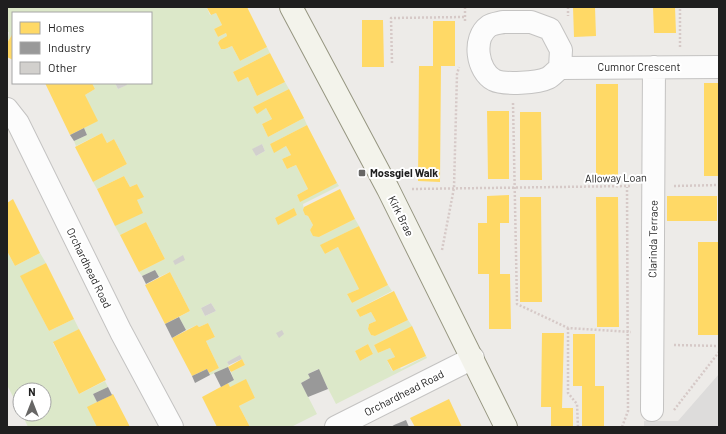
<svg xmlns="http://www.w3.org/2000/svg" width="726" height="434" font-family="Barlow,sans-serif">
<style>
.grass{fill:#dce8c9;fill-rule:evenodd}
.parking{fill:#dddcdb}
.homes{fill:#ffd966}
.industry{fill:#999}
.building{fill:#d2d0cd}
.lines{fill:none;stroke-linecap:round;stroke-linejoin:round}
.street-casing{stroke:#c4c3c2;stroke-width:24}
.secondary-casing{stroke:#969681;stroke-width:24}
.path{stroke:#d6c9c7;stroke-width:2.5;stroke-dasharray:2 2;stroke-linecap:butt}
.street{stroke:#fcfcfc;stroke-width:22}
.secondary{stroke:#f3f3eb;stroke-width:22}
.poi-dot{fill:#676665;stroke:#fff;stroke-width:1.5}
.labels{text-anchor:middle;stroke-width:4;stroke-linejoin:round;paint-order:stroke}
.street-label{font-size:11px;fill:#1f1f1f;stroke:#fff}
.poi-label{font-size:11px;font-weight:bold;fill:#1f1f1f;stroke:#fff;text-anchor:start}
</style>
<rect width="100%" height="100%" fill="#edebe8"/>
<path class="grass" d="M7,7H209L207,8L210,15L216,13L222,25L214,29L218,37L226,33L227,36L220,40L218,43L221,49H225L232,46L240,61L267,47L270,53L233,72L238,82L248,77L257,96L285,82L289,89L253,107L257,113L266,108L272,119L262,124L268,137L304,118L307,125L270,144L274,152L286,146L291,155L282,159L287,169L296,165L308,189L297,195L300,201L337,183L339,186L303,204L305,215L308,216L313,225L310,230L319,237L355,219L359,226L321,245L325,254L338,247L359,289L347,294L352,303L388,285L392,291L356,310L360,317L371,312L376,321L369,324L368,329L371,335L375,336L408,320L412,326L374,345L378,353L390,348L395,357L387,360L392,371L400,368L401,369L426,356L427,358L336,404L318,369L308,374L310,378L301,383L317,414L291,427H250L239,406L255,398L246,380L230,387L228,383L234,380L231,372L245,365L240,356L227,362L229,365L228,367L210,375L209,373L219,368L206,341L215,337L208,323L199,327L197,325L186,330L179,317L190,311L170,272L159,277L155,270L142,276L139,272L165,259L146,222L120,235L115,226L137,200L143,197L137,184L130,187L124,176L97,189L93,182L127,164L114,139L107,143L102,133L76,146L74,141L87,135L84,128L85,95L95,89L92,83H115L118,89L126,85V83H151V13H13V33L7,43L9,32H7ZM262,144L265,151L256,156L253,149ZM294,209L297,215L278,224L275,218ZM211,303L216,311L205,316L201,308ZM368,344L373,354L360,361L355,351Z
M7,251L15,266L40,253L46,263L21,276L49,331L74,319L79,329L53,343L79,394L105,381L108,387L93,394L97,402V427H28L22,414H44V390H20V410L7,385Z"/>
<path class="parking" d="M719,374V427H644V421H678Z"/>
<path class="homes" d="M209,7H247L267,47L240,61L232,46L225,49H221L218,43L220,40L227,36L226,33L218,37L214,29L222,25L216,13L211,15L207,8Z
M573,7H595L596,36L574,37Z
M653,7H675L676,33H654Z
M362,20H383L384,67H362Z
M433,21H455V66H441L440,182L418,181L419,66H433Z
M13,33V60L7,57V43Z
M270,53L285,82L257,96L248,77L238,82L233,72Z
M45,83H92L95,89L85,95L98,121L70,135Z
M704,83H719V176H704Z
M596,84H618V179H596Z
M289,89L304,118L268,137L262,124L272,119L266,108L257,114L253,107Z
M487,111H509V179H488Z
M520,112H541L542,180H520Z
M307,125L337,183L300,202L297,195L308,189L296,165L287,169L282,159L291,155L286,146L274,153L270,144Z
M102,133L107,143L114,139L127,164L93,182L75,147Z
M124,176L130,187L137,184L140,190L144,197L137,200L143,213L115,226L97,189Z
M340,189L355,219L319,237L313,236L310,230L313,225L308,216L305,215L303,210L304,207Z
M509,195V223H500V274H510L511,329H489V274H478V223H487V196Z
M667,196H717V221H667Z
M520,197H541L542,302H520Z
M596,197H618L619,327H597Z
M13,199L40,253L15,266L7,251V203Z
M294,208L297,215L278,225L275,218Z
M146,222L165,259L139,272L120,235Z
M359,226L388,285L352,303L347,294L359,289L338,247L325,254L320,245Z
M698,242H719V335H698Z
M46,263L74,319L49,331L20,276Z
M170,272L190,311L165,324L145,285Z
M394,291L408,320L375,336L371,335L368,329L369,324L376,321L371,312L360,317L356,310Z
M208,323L215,337L206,341L219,368L209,373L207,369L192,376L172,338L197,325L199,327Z
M412,326L426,356L393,371L387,360L395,357L390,348L378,353L374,345Z
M79,329L106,380L79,394L53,342Z
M542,333H564L562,408H573V427H551V407H541Z
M573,334H595V386H604V427H582V386H573Z
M368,344L373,354L360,361L355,351Z
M242,359L245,365L231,372L228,367Z
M246,379L255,398L239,406L250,427H217L202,397L228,383L230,387Z
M113,394L127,421L130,427H97L87,407Z
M449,399L462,427H415L410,418Z"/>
<path class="industry" d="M84,128L87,135L74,141L70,135Z
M155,270L159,277L146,284L142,276Z
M179,317L186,330L172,338L165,324Z
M228,367L234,380L221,387L214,373Z
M207,369L210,375L195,383L192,376Z
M319,369L328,389L308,397L301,383L310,378L308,374Z
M108,387L112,395L97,402L93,394Z
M406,420L409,427H391L394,425Z"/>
<path class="building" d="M115,83H126L127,85L118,89Z
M262,144L265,151L256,156L252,149Z
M183,255L185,260L175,265L173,261Z
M211,303L216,311L205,316L201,308Z
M282,330L284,334L279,338L276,333Z
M240,355L242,359L229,365L227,362Z"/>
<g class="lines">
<defs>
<path id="street" d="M503,22H531L550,29L561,50L560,68C556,71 552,76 548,78C538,83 504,85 494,80C477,71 472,38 489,26C492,24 499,23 503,22Z
M560,68L719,67
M7,109L18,123L121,332L172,427
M652,410L654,67
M336,427L473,358"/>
<path id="secondary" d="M291,7L388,189L506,427"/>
</defs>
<use href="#street" class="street-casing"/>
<use href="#secondary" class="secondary-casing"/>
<path class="path" d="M568,7V16
M465,21V7
M680,47V7
M392,63L391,18L465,17
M513,103L517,304L568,328L631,332
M674,186L719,185
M412,189L631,186
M442,250L454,188L457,74L459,67
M568,328V393L577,404L578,427
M674,345L719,346
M674,410L719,352
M622,427L628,411L627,187"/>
<use href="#street" class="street"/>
<use href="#secondary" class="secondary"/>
</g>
<rect class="poi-dot" x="358" y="169" width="8" height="8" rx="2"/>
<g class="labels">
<g class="street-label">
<text x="639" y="71">Cumnor Crescent</text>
<text transform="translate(616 178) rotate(-1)" y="4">Alloway Loan</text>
<text transform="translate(401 216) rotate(64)" y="4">Kirk Brae</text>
<text transform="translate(653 239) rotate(-89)" y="4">Clarinda Terrace</text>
<text transform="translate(89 268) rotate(64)" y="4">Orchardhead Road</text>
<text transform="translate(404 393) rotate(-27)" y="4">Orchardhead Road</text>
</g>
<g class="poi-label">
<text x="370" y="177">Mossgiel Walk</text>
</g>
</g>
<rect width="726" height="434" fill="none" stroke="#1f1f1f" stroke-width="16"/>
<rect x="12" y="12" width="140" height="72" fill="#ffffff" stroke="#a5a5a5"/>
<rect x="20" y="22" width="20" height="12" fill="#ffd966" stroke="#a5a5a5"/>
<text x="48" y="32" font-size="12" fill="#1f1f1f">Homes</text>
<rect x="20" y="42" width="20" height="12" fill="#999999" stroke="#a5a5a5"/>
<text x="48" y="52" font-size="12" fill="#1f1f1f">Industry</text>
<rect x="20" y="62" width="20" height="12" fill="#d2d0cd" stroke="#a5a5a5"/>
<text x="48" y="72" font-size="12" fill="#1f1f1f">Other</text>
<g transform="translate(32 402)"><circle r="19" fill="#ffffff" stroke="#a5a5a5"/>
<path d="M0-3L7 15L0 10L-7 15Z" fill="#676665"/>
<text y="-6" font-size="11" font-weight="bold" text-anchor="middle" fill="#1f1f1f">N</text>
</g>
</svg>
